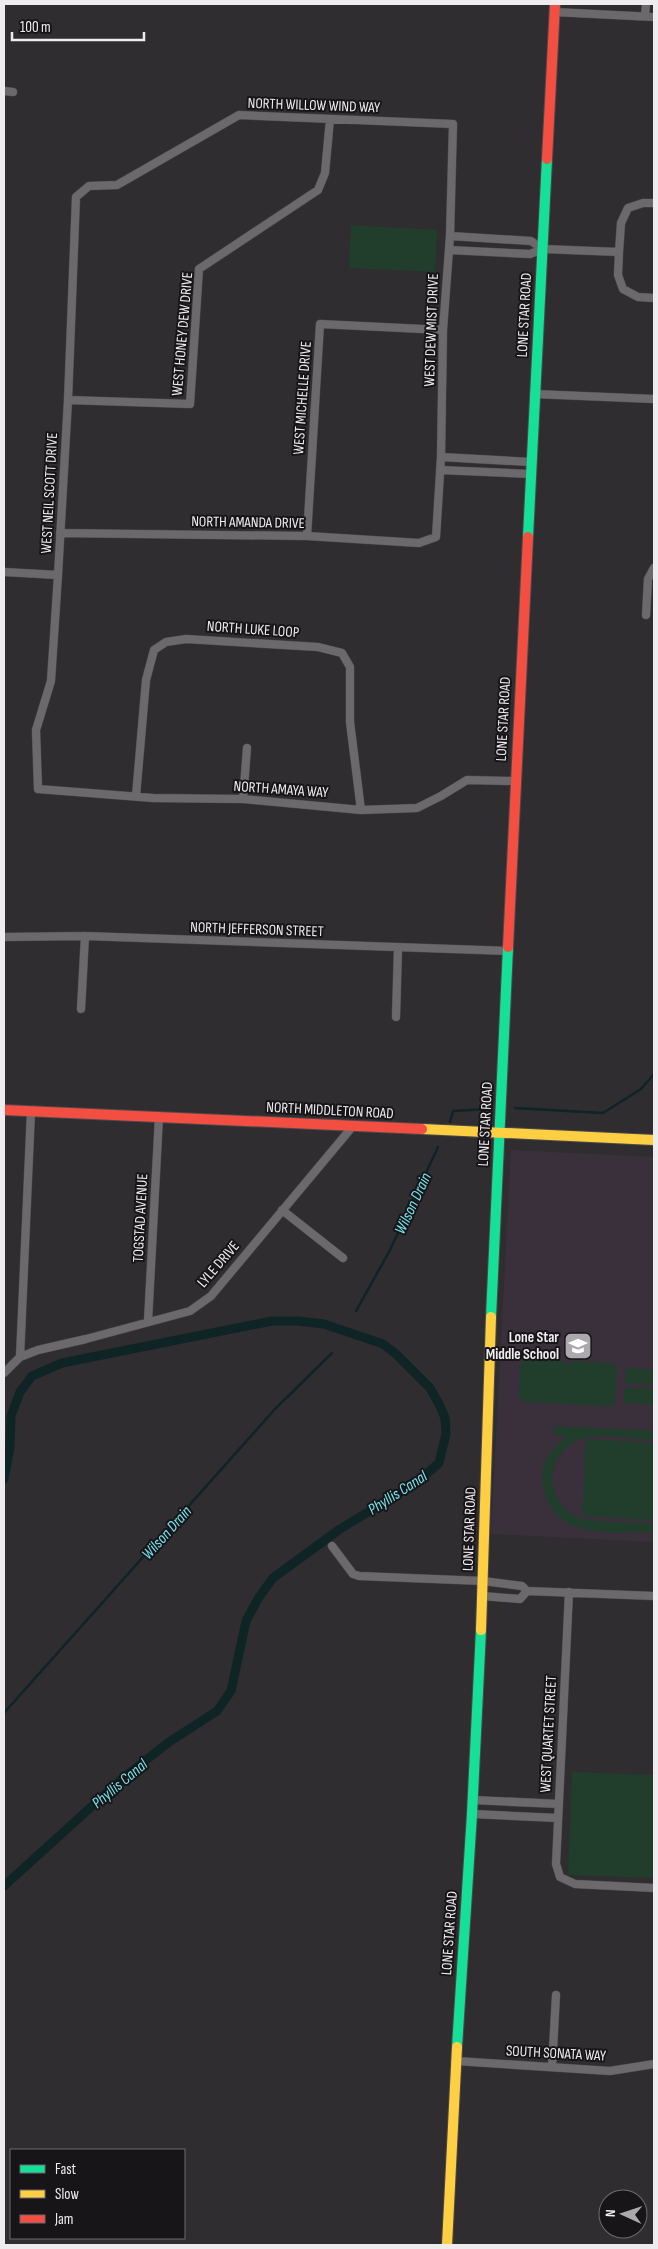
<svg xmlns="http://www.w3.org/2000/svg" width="658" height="2249" font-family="'Sofia Sans Condensed',sans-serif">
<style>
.built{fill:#39303b}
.green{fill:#203e2b}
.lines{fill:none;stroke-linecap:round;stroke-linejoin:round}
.stream{stroke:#0e2425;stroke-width:2.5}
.canal{stroke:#0e2425;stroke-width:9}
.street-casing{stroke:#4b494c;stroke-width:9}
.fast-casing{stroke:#4b494c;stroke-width:12}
.slow-casing{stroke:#4b494c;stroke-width:12}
.jam-casing{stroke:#4b494c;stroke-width:12}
.street{stroke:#6c696c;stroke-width:8}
.fast{stroke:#16e098;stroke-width:10}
.slow{stroke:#ffcf43;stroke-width:10}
.jam{stroke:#f24e42;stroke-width:10}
.labels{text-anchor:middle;stroke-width:4;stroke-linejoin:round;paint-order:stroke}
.street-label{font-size:15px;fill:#efecf0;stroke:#171518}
.poi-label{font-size:15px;font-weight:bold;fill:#efecf0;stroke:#171518;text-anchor:end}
.water-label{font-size:16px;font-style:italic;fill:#74e6ee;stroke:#171518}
</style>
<rect width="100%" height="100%" fill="#302d31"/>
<path class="built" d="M511,1150L654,1157V1542L491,1534Z"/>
<path class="green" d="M351,225L437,230L435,272L349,268Z
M525,1359L564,1361L569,1365L573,1361L612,1363L617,1368L615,1403L611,1406L523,1402L519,1397L520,1364Z
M626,1368L654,1370V1385L625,1383Z
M624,1388L654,1389V1404L624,1403Z
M554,1426L654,1431V1440C634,1439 601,1433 582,1439C545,1449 542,1503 578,1517C596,1524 634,1522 654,1523V1533C611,1531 552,1541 543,1485C539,1463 551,1449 567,1436L554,1435Z
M586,1439L654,1443V1520L582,1516Z
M572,1772L654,1775V1878L568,1875Z"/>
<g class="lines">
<path class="stream" d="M515,1108L603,1113L641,1089L654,1074
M450,1122L453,1111L488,1109
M356,1311L390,1250L438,1147
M4,1713L275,1409L332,1353"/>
<path class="canal" d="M4,1479L10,1447L11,1416L20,1392L32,1376L62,1363L272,1321H298L324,1324L383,1344L396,1354L430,1388L439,1404L445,1418L446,1434L439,1463L416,1483L340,1529L273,1578L259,1597L246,1621L231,1691L217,1711L169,1742L122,1779L4,1886"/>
<defs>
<path id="street" d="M554,12L654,17
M645,16L646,4
M4,91L13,92
M450,236L531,241L543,249
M449,250L530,254L543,249L619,252L618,275L623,289L638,297L654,298
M619,252L621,223L628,208L643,203H654
M534,394L654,399
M68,400L190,404L199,269L318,190L325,173L330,119
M441,457L530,462
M440,470L530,474
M60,533L307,536L419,543L436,537L441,457L443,330L450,236L453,124L239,115L117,185L89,186L76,197L68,400L58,575L51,681L36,730L38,789L153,798L243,799L361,810L417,808L441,796L467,780L515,781
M307,536L320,324L443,330
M4,572L58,575
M646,615L648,579L654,568
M136,796L146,680L154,650L166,642L186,639L318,647L342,653L350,667V722L361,810
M243,799L247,748
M4,937L85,936L509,951
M81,1009L85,936
M396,1017L398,948
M282,1210L343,1258
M148,1321L159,1117
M20,1357L31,1111
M4,1373L20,1357L38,1350L86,1339L190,1311L211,1296L353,1126
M332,1546L353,1574L359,1576L483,1581L522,1586L527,1591L520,1599L482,1596
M527,1591L654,1596
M569,1592L556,1864L560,1877L575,1884L654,1888
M473,1800L559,1804
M472,1814L558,1818
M456,2061L610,2071L654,2064
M552,2067L556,1995"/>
<path id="fast" d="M528,537L547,159
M491,1317L508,947
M457,2047L472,1814L481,1630"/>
<path id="slow" d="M422,1129L654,1140
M481,1630L491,1317
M447,2245L457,2047"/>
<path id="jam" d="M547,159L555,4
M508,947L528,537
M4,1110L422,1129"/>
</defs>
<use href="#street" class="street-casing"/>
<use href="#fast" class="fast-casing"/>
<use href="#slow" class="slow-casing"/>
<use href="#jam" class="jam-casing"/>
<use href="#street" class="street"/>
<use href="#fast" class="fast"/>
<use href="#slow" class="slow"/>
<use href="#jam" class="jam"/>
</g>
<defs>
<symbol id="school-square" viewBox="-11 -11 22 22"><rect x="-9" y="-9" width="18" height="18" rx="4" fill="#aca9ad" stroke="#171518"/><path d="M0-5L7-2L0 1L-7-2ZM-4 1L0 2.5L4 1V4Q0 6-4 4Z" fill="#fff"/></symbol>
</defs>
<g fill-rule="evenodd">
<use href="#school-square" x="562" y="1330" width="32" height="32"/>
</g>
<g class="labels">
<g class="street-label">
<text transform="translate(314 105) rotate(2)" y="5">NORTH WILLOW WIND WAY</text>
<text transform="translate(524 315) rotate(-87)" y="5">LONE STAR ROAD</text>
<text transform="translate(431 330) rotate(-88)" y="5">WEST DEW MIST DRIVE</text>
<text transform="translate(182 334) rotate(-85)" y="5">WEST HONEY DEW DRIVE</text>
<text transform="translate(302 398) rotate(-86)" y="5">WEST MICHELLE DRIVE</text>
<text transform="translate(49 493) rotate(-87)" y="5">WEST NEIL SCOTT DRIVE</text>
<text transform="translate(248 522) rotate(1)" y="5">NORTH AMANDA DRIVE</text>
<text transform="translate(253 629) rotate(4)" y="5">NORTH LUKE LOOP</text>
<text transform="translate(503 719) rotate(-87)" y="5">LONE STAR ROAD</text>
<text transform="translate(281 789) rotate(4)" y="5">NORTH AMAYA WAY</text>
<text transform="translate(257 929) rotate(2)" y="5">NORTH JEFFERSON STREET</text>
<text transform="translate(330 1110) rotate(3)" y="5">NORTH MIDDLETON ROAD</text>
<text transform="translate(485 1124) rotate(-87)" y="5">LONE STAR ROAD</text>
<text transform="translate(140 1218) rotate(-87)" y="5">TOGSTAD AVENUE</text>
<text transform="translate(218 1264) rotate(-49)" y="5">LYLE DRIVE</text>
<text transform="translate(469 1529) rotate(-88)" y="5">LONE STAR ROAD</text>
<text transform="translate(548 1734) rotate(-87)" y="5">WEST QUARTET STREET</text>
<text transform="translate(449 1933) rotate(-86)" y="5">LONE STAR ROAD</text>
<text transform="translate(556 2053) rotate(3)" y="5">SOUTH SONATA WAY</text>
</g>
<g class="poi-label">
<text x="559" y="1342">Lone Star<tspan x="559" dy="17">Middle School</tspan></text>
</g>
<g class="water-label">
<text transform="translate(412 1203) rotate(-65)" y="6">Wilson Drain</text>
<text transform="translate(397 1492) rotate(-33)" y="6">Phyllis Canal</text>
<text transform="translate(166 1532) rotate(-48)" y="6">Wilson Drain</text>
<text transform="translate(119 1783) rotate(-40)" y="6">Phyllis Canal</text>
</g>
</g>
<rect width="658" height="2249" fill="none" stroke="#efecf0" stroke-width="10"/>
<rect x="10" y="2149" width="175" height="90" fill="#171518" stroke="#6d6b6e"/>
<rect x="20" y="2165" width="25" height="8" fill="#16e098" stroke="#6d6b6e"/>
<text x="55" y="2174" font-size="15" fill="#efecf0">Fast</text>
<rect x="20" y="2190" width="25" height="8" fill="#ffcf43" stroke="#6d6b6e"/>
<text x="55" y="2199" font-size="15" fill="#efecf0">Slow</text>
<rect x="20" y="2215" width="25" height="8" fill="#f24e42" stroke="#6d6b6e"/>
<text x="55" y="2224" font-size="15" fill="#efecf0">Jam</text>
<g transform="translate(623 2214) rotate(273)"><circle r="24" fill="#171518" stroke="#6d6b6e"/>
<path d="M0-4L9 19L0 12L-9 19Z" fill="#aca9ad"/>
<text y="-8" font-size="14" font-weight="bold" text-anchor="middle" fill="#efecf0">N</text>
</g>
<path d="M12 32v8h132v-8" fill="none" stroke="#efecf0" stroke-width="2.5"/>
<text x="20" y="32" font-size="15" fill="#efecf0" stroke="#171518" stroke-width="4" paint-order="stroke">100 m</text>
</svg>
